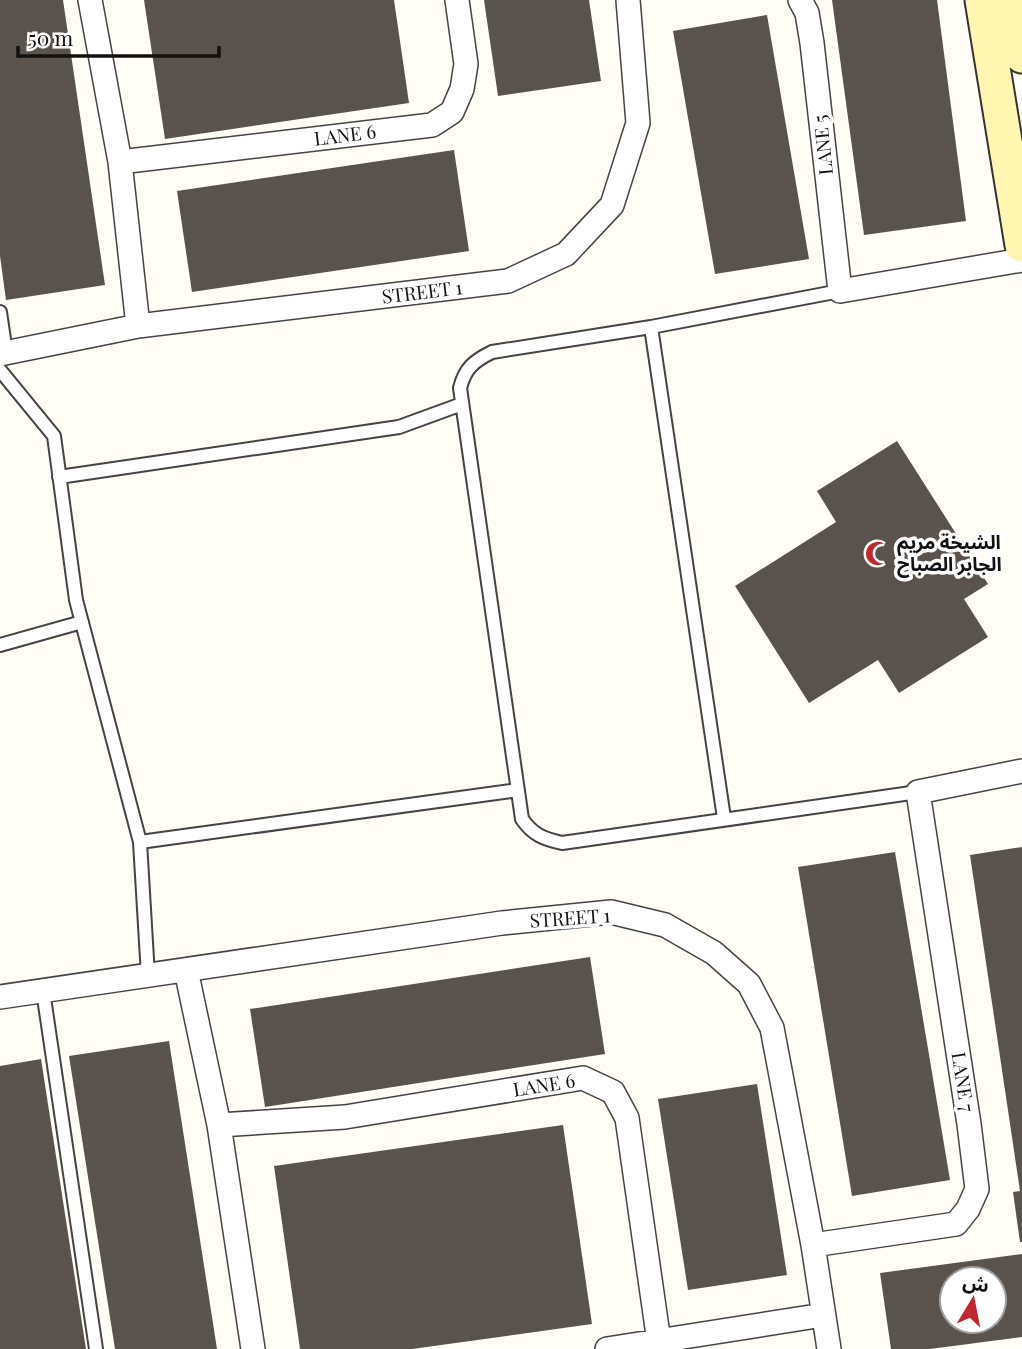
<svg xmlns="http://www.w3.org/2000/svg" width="1022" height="1349" font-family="'Playfair Display','Noto Sans Arabic',serif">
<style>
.building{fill:#5a524d;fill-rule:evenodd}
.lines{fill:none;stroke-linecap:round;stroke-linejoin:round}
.service-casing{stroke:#444;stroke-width:16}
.minor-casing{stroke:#444;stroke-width:26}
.secondary-casing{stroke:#333;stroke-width:37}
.service{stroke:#fff;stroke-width:12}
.minor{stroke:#fff;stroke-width:23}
.secondary{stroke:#fff6b0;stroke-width:33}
.labels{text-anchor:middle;stroke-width:7;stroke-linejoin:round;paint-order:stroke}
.street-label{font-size:19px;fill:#111;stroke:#fff}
.poi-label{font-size:19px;font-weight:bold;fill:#111;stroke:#fff;text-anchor:start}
</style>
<rect width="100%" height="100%" fill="#fffdf5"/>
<path class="building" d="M0,0H63L105,285L6,300L0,256Z
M144,0H394L409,103L165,139Z
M484,0H589L601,81L498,96Z
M832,0H937L966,221L864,235Z
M767,15L809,259L715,274L673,31Z
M454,150L469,251L192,292L177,191Z
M897,441L988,584L964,599L988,637L899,693L878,660L809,703L735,586L836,522L817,491Z
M1022,847V1242H1020L1013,1192L1020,1191L970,855Z
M895,852L950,1180L852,1196L798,867Z
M590,957L605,1054L265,1107L250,1009Z
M169,1041L217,1349H115L69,1056Z
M41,1059L78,1298L86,1349H0V1066Z
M757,1084L787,1275L688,1290L658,1099Z
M563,1125L592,1324L412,1349H300L274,1166Z
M1022,1254V1337L930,1349H891L880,1273ZM952,1279H994V1321H952Z"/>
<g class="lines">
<defs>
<path id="service" d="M840,291L651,327L492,352C474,361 465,368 460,388L522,819C533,835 544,839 562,843L918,792
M0,312L6,353
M651,327L724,818
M0,370L54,436L76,600L140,842L148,976
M59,477L399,427L462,404
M0,645L82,622
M140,842L518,790
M43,991L96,1349"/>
<path id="minor" d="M90,0L120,162L138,326
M800,0L807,13L812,43L840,291L1022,260
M120,162L432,125L452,112L462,89L466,64L457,0
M0,354L138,326L508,281L566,254L612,205L638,123L628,0
M186,970L219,1125L253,1349
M0,997L502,923L611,912L665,925L714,953L749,984L772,1028L813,1245L829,1349
M219,1125L345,1117L583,1078L613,1092L627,1118L659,1342
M813,1245L956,1224L968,1209L977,1189L969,1124L918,792L1022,771
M607,1349L823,1315"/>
<path id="secondary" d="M982,0L1022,245
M1014,0L1022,56"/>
</defs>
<use href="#service" class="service-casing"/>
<use href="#minor" class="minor-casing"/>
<use href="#secondary" class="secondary-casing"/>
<use href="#service" class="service"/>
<use href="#minor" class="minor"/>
<use href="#secondary" class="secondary"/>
</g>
<defs>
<symbol id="mosque-bare" viewBox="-9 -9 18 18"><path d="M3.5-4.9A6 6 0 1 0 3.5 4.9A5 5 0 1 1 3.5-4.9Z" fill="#c4262e" stroke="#fff" stroke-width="2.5" paint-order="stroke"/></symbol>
</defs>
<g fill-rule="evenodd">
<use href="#mosque-bare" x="860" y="536" width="35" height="35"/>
</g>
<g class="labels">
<g class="street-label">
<text transform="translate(345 135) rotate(-7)" y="7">LANE 6</text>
<text transform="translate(823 145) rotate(-96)" y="7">LANE 5</text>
<text transform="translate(422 292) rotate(-7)" y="7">STREET 1</text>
<text transform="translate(570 918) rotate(-4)" y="7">STREET 1</text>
<text transform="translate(963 1082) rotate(81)" y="7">LANE 7</text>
<text transform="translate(544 1085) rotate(-9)" y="7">LANE 6</text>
</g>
<g class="poi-label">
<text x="897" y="549">الشيخة مريم<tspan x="897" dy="22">الجابر الصباح</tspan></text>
</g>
</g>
<g transform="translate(973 1300) rotate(10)"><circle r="33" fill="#ffffff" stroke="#a0a0a0" stroke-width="2"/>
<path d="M0-5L12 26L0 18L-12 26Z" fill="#c4262e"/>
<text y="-10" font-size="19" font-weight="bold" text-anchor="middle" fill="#111111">ش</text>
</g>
<path d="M18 46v10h201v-10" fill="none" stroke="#111111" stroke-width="3.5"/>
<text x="28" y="46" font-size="21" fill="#111111" stroke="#ffffff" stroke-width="5" paint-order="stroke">50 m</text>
</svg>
